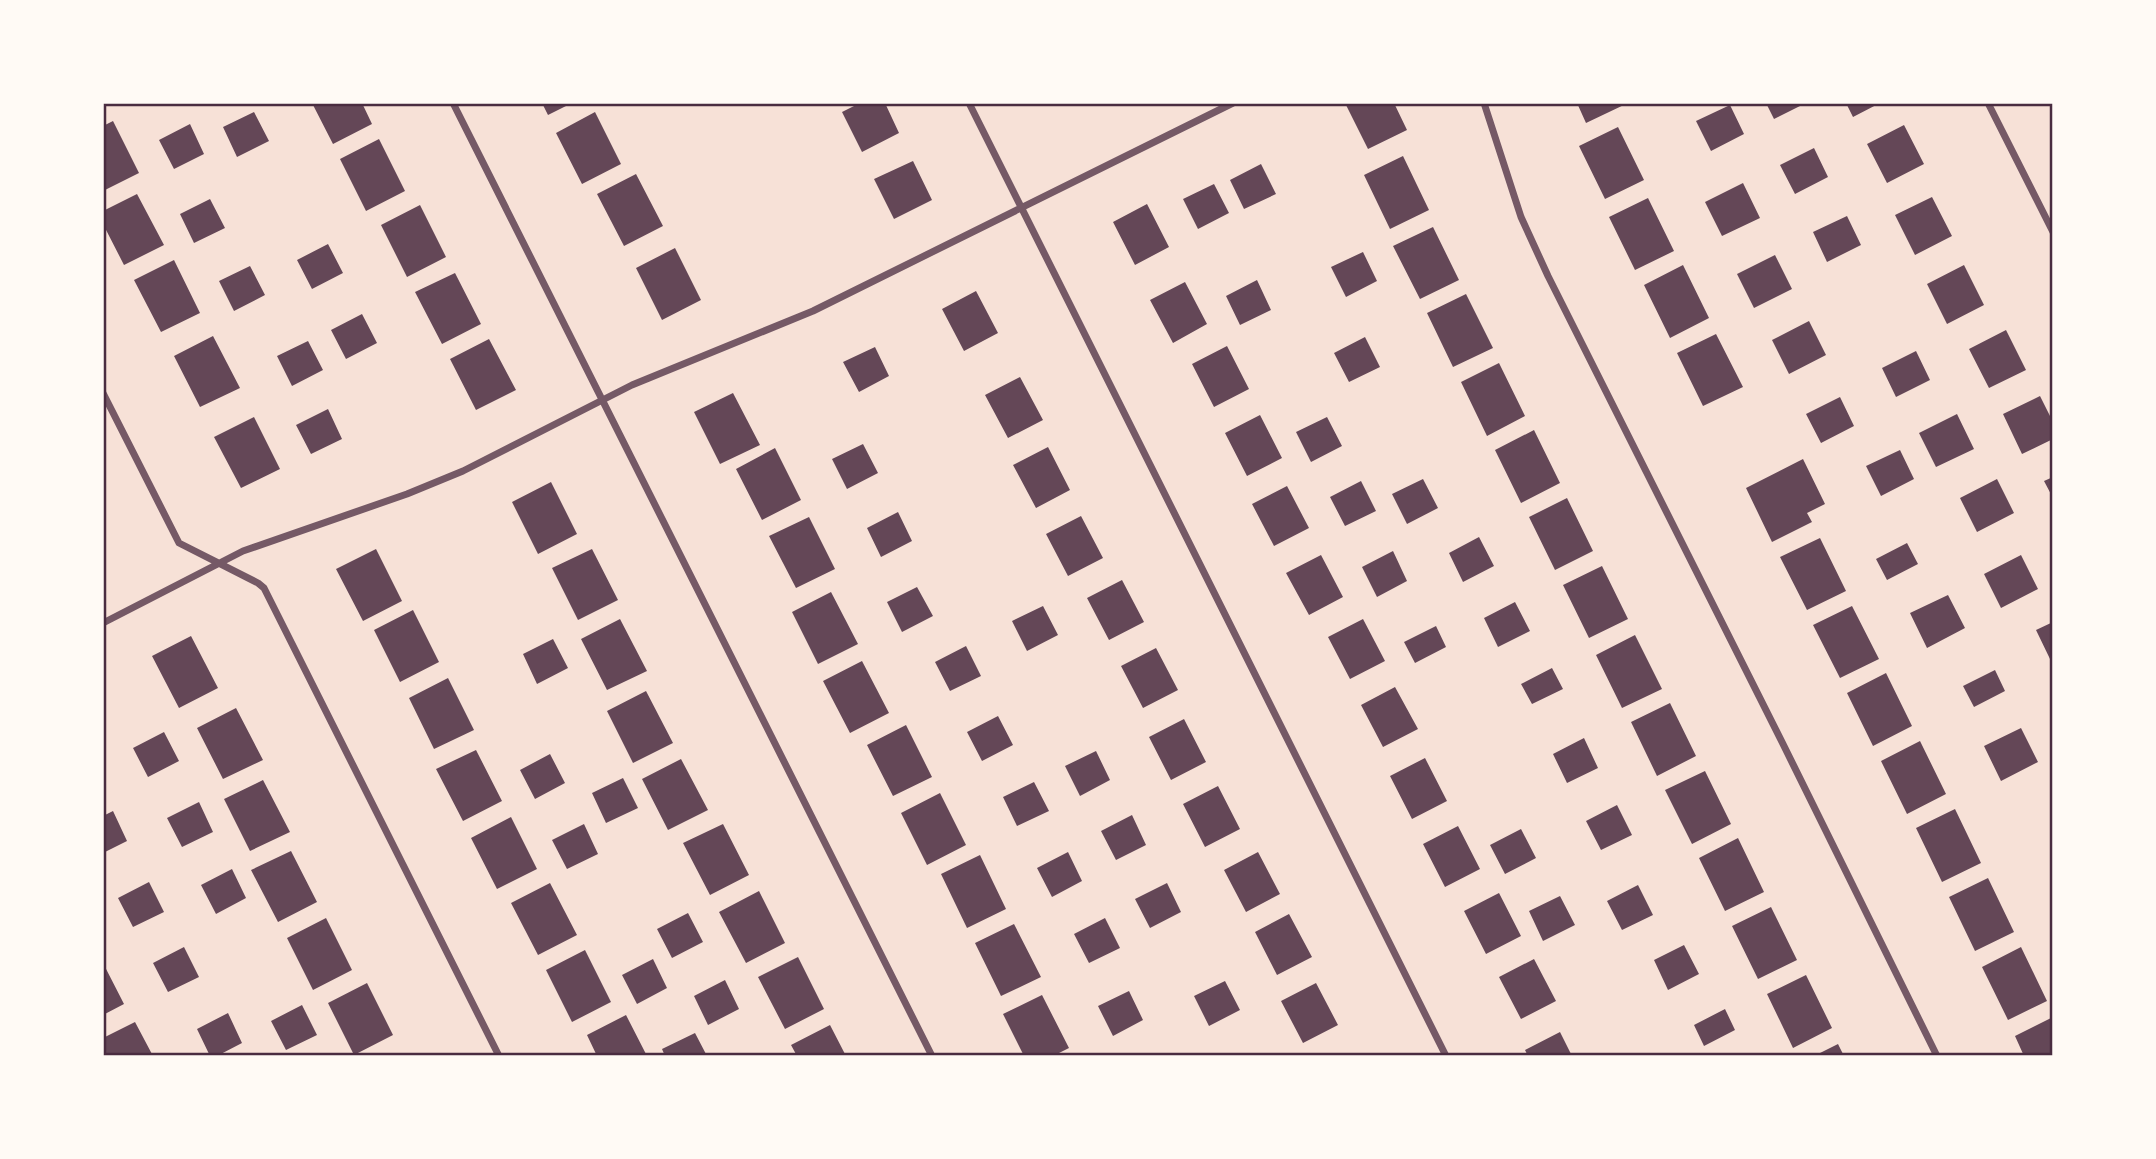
<svg xmlns="http://www.w3.org/2000/svg" width="2156" height="1159" font-family="'Roboto Serif',serif">
<style>
.building{fill:#644757}
.lines{fill:none;stroke-linecap:round;stroke-linejoin:round}
.minor{stroke:#755966;stroke-width:7}
.neatline{fill:none;stroke:#4a2c40;stroke-width:2.5}
</style>
<rect width="100%" height="100%" fill="#f7e1d7"/>
<path class="building" d="M312,103H362L372,124L333,144Z
M542,103H572L548,115Z
M860,103H885L899,133L862,152L842,112Z
M1345,103H1394L1407,130L1368,149Z
M1577,103H1628L1586,123Z
M1766,103H1806L1774,119Z
M1846,103H1880L1853,117Z
M1730,105L1744,134L1711,151L1696,121Z
M254,112L269,141L237,157L223,127Z
M595,112L621,164L582,184L556,133Z
M113,121L139,173L103,191V126Z
M190,124L204,154L174,169L159,140Z
M1904,125L1924,164L1887,183L1867,144Z
M1618,127L1644,180L1605,199L1579,146Z
M379,139L405,191L366,211L340,159Z
M1814,148L1828,177L1795,194L1780,165Z
M1403,156L1429,210L1390,229L1364,175Z
M913,161L932,200L894,219L874,179Z
M1261,164L1276,194L1244,209L1230,180Z
M636,174L663,226L624,246L597,194Z
M1743,183L1760,218L1722,236L1705,202Z
M1214,184L1229,213L1198,229L1183,199Z
M137,194L164,245L124,265L103,224V211Z
M1932,197L1952,236L1915,255L1895,215Z
M1648,198L1674,251L1635,270L1609,217Z
M210,199L225,228L194,243L180,214Z
M1147,204L1169,247L1135,265L1113,222Z
M420,205L446,257L407,277L381,225Z
M1847,216L1861,245L1827,262L1813,232Z
M1433,227L1459,280L1420,299L1393,246Z
M328,244L343,273L312,289L297,260Z
M675,248L701,300L662,320L636,268Z
M1363,252L1377,281L1346,297L1331,267Z
M1775,255L1792,289L1754,308L1737,274Z
M174,260L200,313L161,332L134,280Z
M1683,265L1709,318L1670,338L1644,285Z
M1964,265L1984,305L1947,324L1927,284Z
M250,266L265,295L234,311L219,281Z
M455,273L481,324L442,344L415,292Z
M1257,280L1271,310L1240,325L1226,296Z
M1185,282L1207,324L1173,343L1150,300Z
M976,291L998,333L964,351L942,309Z
M1466,294L1493,348L1453,367L1427,313Z
M362,314L377,343L346,359L331,330Z
M1809,321L1826,355L1789,374L1772,340Z
M2006,330L2026,370L1989,388L1969,349Z
M1716,334L1743,387L1703,406L1677,353Z
M213,336L240,388L200,407L174,356Z
M1365,337L1380,367L1349,382L1334,353Z
M489,339L516,390L476,410L450,359Z
M308,341L323,370L292,386L277,356Z
M1227,346L1249,389L1214,407L1192,364Z
M875,347L889,376L859,392L843,362Z
M1916,351L1930,380L1896,397L1882,368Z
M1499,363L1525,416L1487,436L1461,382Z
M1020,377L1043,420L1008,438L985,395Z
M733,393L760,445L720,464L694,412Z
M2040,396L2053,422V439L2022,454L2003,414Z
M1840,397L1854,426L1821,443L1806,414Z
M328,409L342,439L311,454L296,425Z
M1957,414L1974,449L1936,467L1919,433Z
M1260,415L1282,458L1247,476L1225,433Z
M254,417L280,469L241,488L214,437Z
M1327,417L1342,446L1311,462L1296,432Z
M1534,430L1560,483L1521,503L1495,450Z
M863,444L878,473L847,489L832,459Z
M1048,447L1070,490L1036,508L1013,465Z
M775,448L801,500L762,520L736,469Z
M1900,450L1914,479L1881,496L1866,466Z
M1803,459L1825,504L1807,513L1812,522L1772,542L1746,488Z
M2053,477V498L2044,481Z
M1423,479L1438,508L1407,524L1392,494Z
M1997,479L2014,513L1977,532L1960,498Z
M1361,481L1376,511L1345,526L1330,497Z
M551,482L577,534L538,554L512,502Z
M1287,486L1309,528L1274,546L1252,504Z
M1567,498L1593,551L1555,570L1529,517Z
M898,512L912,541L881,557L867,528Z
M1081,516L1103,558L1068,576L1046,534Z
M809,517L835,569L796,588L769,536Z
M1479,537L1494,566L1463,582L1449,553Z
M1820,538L1846,591L1807,610L1780,557Z
M1907,543L1918,564L1887,580L1876,559Z
M376,549L402,601L363,621L336,569Z
M592,549L618,600L578,620L552,568Z
M1393,551L1407,581L1377,597L1362,567Z
M1321,555L1343,597L1309,615L1286,573Z
M2021,555L2038,589L2001,608L1984,574Z
M1602,566L1628,619L1589,638L1563,585Z
M1122,580L1144,622L1109,640L1087,598Z
M917,587L933,616L902,632L887,602Z
M831,592L858,644L818,664L792,612Z
M1948,595L1965,628L1927,648L1910,613Z
M1515,602L1530,631L1498,647L1484,618Z
M1043,606L1058,635L1027,651L1012,621Z
M1852,606L1879,659L1840,678L1813,625Z
M413,610L439,662L400,682L374,630Z
M620,619L647,671L607,690L581,639Z
M1363,619L1385,661L1350,679L1328,637Z
M2053,622V658L2050,659L2036,630Z
M1436,626L1446,647L1415,663L1404,642Z
M1635,635L1662,689L1622,708L1596,655Z
M191,636L218,688L179,708L152,656Z
M553,639L568,668L537,684L523,654Z
M966,646L981,676L950,691L935,662Z
M1156,648L1178,690L1143,708L1121,666Z
M862,661L889,713L850,733L823,681Z
M1552,668L1563,689L1532,704L1521,684Z
M1995,670L2005,691L1974,707L1963,686Z
M1886,673L1912,726L1873,746L1847,693Z
M448,678L474,730L434,749L409,698Z
M1395,687L1418,729L1383,747L1361,705Z
M646,691L673,743L633,763L607,711Z
M1670,703L1696,756L1657,776L1631,722Z
M236,708L263,760L223,779L197,728Z
M998,716L1013,745L982,761L967,732Z
M1184,719L1206,762L1171,780L1149,737Z
M906,725L932,777L893,796L867,745Z
M2021,728L2038,762L2001,781L1984,746Z
M164,732L179,761L148,777L133,748Z
M1584,738L1598,768L1567,783L1553,754Z
M1920,741L1946,794L1907,814L1881,761Z
M476,750L502,801L463,821L436,769Z
M1096,751L1110,780L1080,796L1065,766Z
M550,754L565,783L535,799L520,770Z
M1425,758L1447,801L1412,819L1390,776Z
M681,759L708,810L668,830L642,779Z
M1705,771L1731,824L1692,844L1665,790Z
M623,778L638,808L606,823L592,793Z
M263,780L290,832L250,851L224,799Z
M1034,782L1049,811L1017,826L1003,797Z
M1218,786L1240,829L1205,847L1183,804Z
M940,793L966,845L927,865L901,813Z
M199,802L213,832L182,847L167,818Z
M1617,805L1632,835L1601,850L1586,821Z
M1955,809L1981,863L1942,882L1916,828Z
M113,811L127,841L103,853V816Z
M1132,815L1146,845L1116,860L1101,831Z
M511,817L537,869L497,889L471,838Z
M584,824L598,854L567,869L552,840Z
M723,824L749,875L710,895L683,843Z
M1458,826L1480,869L1445,887L1423,844Z
M1521,829L1536,858L1505,874L1490,845Z
M1738,838L1764,892L1725,911L1699,858Z
M291,851L317,902L278,922L251,870Z
M1068,852L1082,881L1052,897L1037,868Z
M1258,852L1280,894L1246,912L1224,870Z
M980,855L1006,909L967,928L941,874Z
M232,869L246,898L216,914L201,885Z
M1988,878L2014,932L1975,951L1949,897Z
M149,882L164,912L133,927L118,898Z
M550,883L577,935L538,955L511,903Z
M1167,883L1181,912L1150,928L1135,899Z
M1638,885L1653,915L1622,930L1607,901Z
M759,891L785,943L746,963L719,912Z
M1499,893L1521,936L1486,954L1464,911Z
M1560,896L1575,925L1543,941L1529,911Z
M1771,907L1797,960L1758,979L1732,926Z
M688,913L703,942L672,958L657,929Z
M1289,914L1312,957L1277,975L1255,932Z
M326,918L352,970L313,990L287,938Z
M1105,918L1120,948L1089,963L1074,934Z
M1014,924L1041,977L1001,996L975,943Z
M1684,945L1699,974L1668,990L1654,960Z
M184,947L199,977L168,992L153,963Z
M2021,947L2047,1001L2008,1020L1982,967Z
M585,950L611,1002L572,1022L546,970Z
M798,957L824,1009L785,1029L758,977Z
M653,959L667,988L637,1004L622,975Z
M1534,959L1556,1001L1521,1019L1499,977Z
M103,963L124,1004L103,1015Z
M1806,975L1832,1028L1793,1048L1767,994Z
M725,980L739,1009L708,1025L694,996Z
M1225,981L1240,1010L1209,1026L1194,996Z
M367,983L393,1035L354,1055L328,1003Z
M1316,983L1338,1025L1303,1043L1281,1001Z
M1129,991L1143,1020L1113,1036L1098,1006Z
M1042,995L1069,1048L1053,1056H1024L1003,1014Z
M302,1005L317,1035L286,1050L271,1021Z
M1725,1009L1735,1030L1704,1046L1694,1025Z
M228,1013L242,1043L217,1056H210L197,1029Z
M626,1015L647,1056H597L587,1035Z
M2053,1017V1056H2024L2015,1036Z
M135,1022L153,1056H103V1038Z
M830,1025L846,1056H797L791,1045Z
M1560,1032L1572,1056H1528L1525,1050Z
M695,1033L707,1056H665L662,1049Z
M1838,1044L1844,1056H1814Z"/>
<g class="lines">
<path class="minor" d="M453,103L932,1056
M969,103L1446,1056
M1484,103L1521,217L1548,276L1783,744L1937,1056
M1988,103L2053,232
M103,393L179,543L258,583L264,588L499,1056
M103,623L243,551L407,494L463,471L632,385L813,311L1233,103"/>
</g>
<rect width="2156" height="1159" fill="none" stroke="#fffaf5" stroke-width="210"/>
<rect x="105" y="105" width="1946" height="949" class="neatline"/>
</svg>
